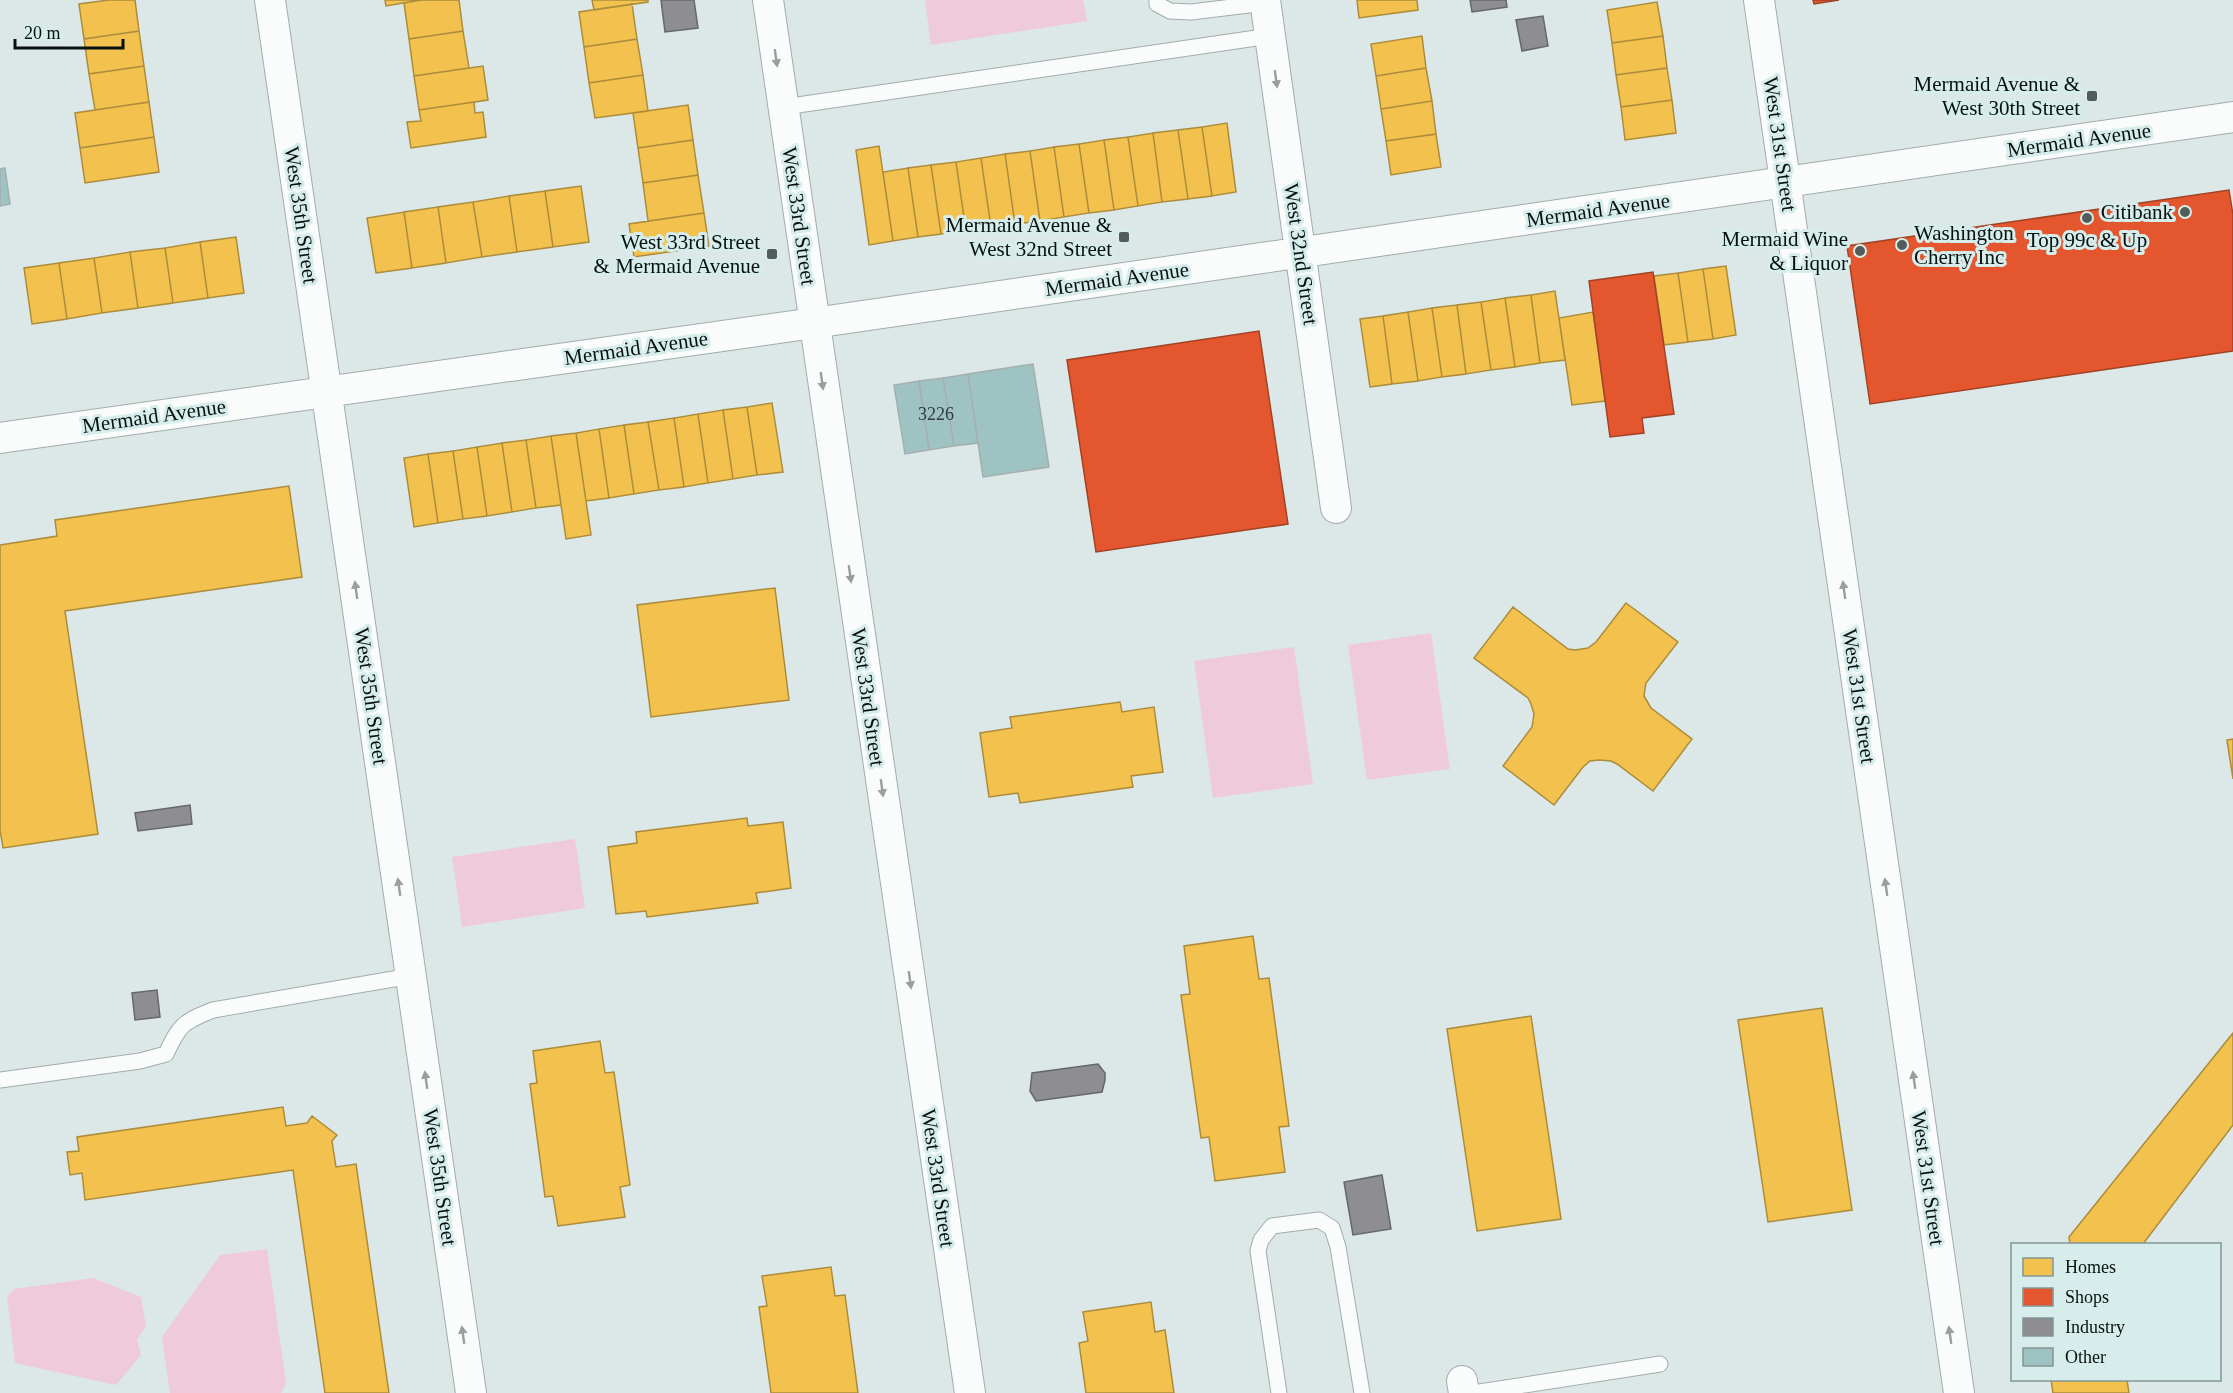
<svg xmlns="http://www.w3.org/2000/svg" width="2233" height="1393" font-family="Georgia,serif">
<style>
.green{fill:#efcbd9}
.homes{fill:#f2c14e;stroke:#ac8c3b;stroke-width:1.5}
.shops{fill:#e4572e;stroke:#a24225;stroke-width:1.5}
.industry{fill:#8d8d92;stroke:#65686b;stroke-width:1.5}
.building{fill:#9ec3c2;stroke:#a5aeae;stroke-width:1.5}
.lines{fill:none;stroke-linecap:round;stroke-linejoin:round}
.lane-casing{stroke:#a2acab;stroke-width:17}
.street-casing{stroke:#a2acab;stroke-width:32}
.lane{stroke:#fafcfb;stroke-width:15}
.street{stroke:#fafcfb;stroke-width:30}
.oneway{fill:#9a9e9d}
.poi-dot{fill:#525c5b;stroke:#d6edec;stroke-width:2}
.labels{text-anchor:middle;stroke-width:6;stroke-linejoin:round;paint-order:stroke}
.number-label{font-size:18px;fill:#2e3e3c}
.poi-label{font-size:21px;fill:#091110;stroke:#d6edec;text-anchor:end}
.street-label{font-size:21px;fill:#091110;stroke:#d6edec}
</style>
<rect width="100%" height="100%" fill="#dbe8e7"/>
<path class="green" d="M925,0H1083L1087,21L931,45Z
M1431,633L1450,769L1367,780L1348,645Z
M1294,647L1313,784L1213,798L1194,661Z
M575,839L585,908L462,927L452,857Z
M267,1249L286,1384L281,1393H170L162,1337L220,1255Z
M93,1278L141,1297L146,1326L137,1340L141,1355L116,1385L15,1363L7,1297L14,1289Z"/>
<path class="homes" d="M109,0H135L139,31L84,39L79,4Z
M385,0H421L386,6Z
M421,0H459L463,31L409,39L404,3Z
M592,0H648V2L594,10Z
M1357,0H1417L1418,10L1359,18Z
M1657,2L1663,36L1612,43L1607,10Z
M632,4L637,39L584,47L579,12Z
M139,31L144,66L89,74L84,39Z
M463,31L469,68L414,76L409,39Z
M1422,36L1426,68L1376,76L1371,44Z
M1663,36L1667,68L1616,75L1612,43Z
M637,39L643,75L589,83L584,47Z
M144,66L149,102L95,110L89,74Z
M483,66L488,100L419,110L414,76Z
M1426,68L1432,101L1381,109L1376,76Z
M1667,68L1672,100L1621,107L1616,75Z
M643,75L648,111L595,118L589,83Z
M1672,100L1676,133L1625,140L1621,107Z
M1432,101L1436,134L1386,141L1381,109Z
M149,102L154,137L80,148L75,113Z
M474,102L475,113L483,112L486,137L411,148L407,122L421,121L419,110Z
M688,105L693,140L638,148L633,113Z
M1227,123L1236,192L1212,196L1202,127Z
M1202,127L1212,196L1188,199L1178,130Z
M1178,130L1188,199L1162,202L1153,133Z
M1153,133L1162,202L1138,206L1128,137Z
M1436,134L1441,167L1391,175L1386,141Z
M154,137L159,172L85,183L80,148Z
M1128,137L1138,206L1114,210L1104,140Z
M693,140L698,175L643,183L638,148Z
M1104,140L1114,210L1089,213L1079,144Z
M1079,144L1089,213L1064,217L1054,147Z
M879,146L893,241L869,245L856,150Z
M1054,147L1064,217L1040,221L1030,151Z
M1030,151L1040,221L1015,224L1005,154Z
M1005,154L1015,224L991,227L981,158Z
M981,158L991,227L966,231L956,162Z
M956,162L966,231L941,234L931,165Z
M931,165L941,234L918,237L908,168Z
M908,168L918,237L893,241L883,172Z
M698,175L704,213L648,221L643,183Z
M581,186L589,242L553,247L545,191Z
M545,191L553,247L517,252L509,196Z
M509,196L517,252L482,257L473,202Z
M473,202L482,257L446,263L438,207Z
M438,207L446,263L412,268L404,212Z
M404,212L412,268L376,273L367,218Z
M704,213L709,246L634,257L629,224Z
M236,237L244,293L208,298L200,242Z
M200,242L208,298L173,303L165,248Z
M165,248L173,303L138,308L130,252Z
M130,252L138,308L102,313L94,258Z
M94,258L102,313L67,319L59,263Z
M59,263L67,319L32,324L24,268Z
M1726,266L1736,335L1713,339L1703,269Z
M1703,269L1713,339L1688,342L1678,273Z
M1678,273L1688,342L1664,345L1654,276Z
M1555,291L1565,360L1540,363L1531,295Z
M1531,295L1540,363L1515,367L1505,298Z
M1505,298L1515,367L1491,370L1481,302Z
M1481,302L1491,370L1466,374L1457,305Z
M1457,305L1466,374L1442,377L1432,308Z
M1432,308L1442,377L1418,381L1408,312Z
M1408,312L1418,381L1392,384L1383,316Z
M1593,312L1605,401L1572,405L1559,318Z
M1383,316L1392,384L1370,387L1360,319Z
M772,403L783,472L757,475L747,407Z
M747,407L757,475L733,479L723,410Z
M723,410L733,479L708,483L698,414Z
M698,414L708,483L684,487L674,418Z
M674,418L684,487L659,490L648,422Z
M648,422L659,490L634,494L624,425Z
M624,425L634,494L609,498L599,429Z
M599,429L609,498L586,501L576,433Z
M576,433L591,535L566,539L551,436Z
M551,436L561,505L536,508L526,440Z
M526,440L536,508L512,512L502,443Z
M502,443L512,512L487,516L477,447Z
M477,447L487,516L463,519L453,451Z
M453,451L463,519L438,523L428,454Z
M428,454L438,523L414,527L404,458Z
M289,486L302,577L65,611L98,834L3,848L0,830V545L57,536L55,520Z
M775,588L789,700L651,717L637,605Z
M1626,603L1678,642L1646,683L1644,696L1651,708L1692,739L1653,791L1617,764L1611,761L1599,760L1590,761L1583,767L1554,805L1503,766L1532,727L1534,714L1531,704L1528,698L1474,658L1513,607L1568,649L1575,650L1588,648L1596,642Z
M1120,702L1122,712L1154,707L1163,772L1131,776L1133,787L1020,803L1018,793L989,797L980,733L1012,728L1010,717Z
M2233,739V779L2227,740Z
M747,818L748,826L783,822L791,888L756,893L758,903L647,917L646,911L616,914L608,847L637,843L636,832Z
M1253,936L1259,979L1269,978L1289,1126L1279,1127L1285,1172L1215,1181L1209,1137L1201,1138L1181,995L1190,994L1184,946Z
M1822,1008L1852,1210L1768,1222L1738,1020Z
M1531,1016L1561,1219L1477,1231L1447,1029Z
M2233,1033V1125L2143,1244H2070L2069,1237Z
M600,1041L605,1073L614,1072L630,1185L620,1187L625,1217L558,1226L553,1196L545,1197L530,1084L537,1083L533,1051Z
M283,1107L286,1126L307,1123L312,1116L337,1135L332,1141L336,1167L356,1164L389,1393H325L293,1170L85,1200L82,1173L70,1175L67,1152L79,1151L77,1137Z
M831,1267L835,1296L845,1295L858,1393H771L759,1307L767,1306L762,1276Z
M1151,1302L1155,1332L1165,1330L1174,1393H1086L1079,1343L1088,1341L1083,1312Z
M2051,1380H2127L2129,1393H2053Z"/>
<path class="shops" d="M1813,0H1839L1814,4Z
M2229,190L2233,215V351L1870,404L1847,246Z
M1653,272L1674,414L1642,418L1644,433L1610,437L1589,281Z
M1259,331L1288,524L1096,552L1067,360Z"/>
<path class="industry" d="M661,0H694L698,28L665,32Z
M1470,0H1506L1507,7L1472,12Z
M1543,16L1548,46L1522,51L1516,20Z
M190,805L192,824L138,831L135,813Z
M157,990L160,1017L135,1020L132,993Z
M1098,1064L1105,1073V1080L1102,1092L1036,1101L1030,1091L1032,1073Z
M1382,1175L1391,1229L1353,1235L1344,1182Z"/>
<path class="building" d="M5,168L10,204L0,206V169Z
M1033,364L1049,467L983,477L968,374Z
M968,374L978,443L954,446L943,378Z
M943,378L954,446L929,450L919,381Z
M919,381L929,450L905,454L894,385Z"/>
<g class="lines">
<defs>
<path id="lane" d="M1157,0V4L1170,11L1191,12L1265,3
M784,107L1270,36
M0,1080L140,1061L166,1054C180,1024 183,1022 213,1010L411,976
M1279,1393L1258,1251L1261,1240L1272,1226L1319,1220L1332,1228L1338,1247L1362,1393
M1473,1393L1660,1364"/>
<path id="street" d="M270,0L471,1393
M768,0L970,1393
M1265,0L1336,508
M1759,0L1959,1393
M0,438L814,323L2233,117
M1462,1381L1464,1393"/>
</defs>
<use href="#lane" class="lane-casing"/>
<use href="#street" class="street-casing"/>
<use href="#lane" class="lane"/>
<use href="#street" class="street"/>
</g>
<defs><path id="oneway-solid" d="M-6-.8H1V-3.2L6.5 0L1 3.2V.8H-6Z" transform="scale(1.5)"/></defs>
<g class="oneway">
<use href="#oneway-solid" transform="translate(776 58) rotate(82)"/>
<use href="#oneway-solid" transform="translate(1276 79) rotate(82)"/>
<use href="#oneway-solid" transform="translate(822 381) rotate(82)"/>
<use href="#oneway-solid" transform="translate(850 574) rotate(82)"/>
<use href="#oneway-solid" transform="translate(356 590) rotate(-98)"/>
<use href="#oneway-solid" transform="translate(1844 590) rotate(-98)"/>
<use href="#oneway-solid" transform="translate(882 788) rotate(82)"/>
<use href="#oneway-solid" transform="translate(399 887) rotate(-98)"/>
<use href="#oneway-solid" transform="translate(1886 887) rotate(-98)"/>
<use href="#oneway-solid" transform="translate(910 980) rotate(82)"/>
<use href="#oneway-solid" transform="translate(426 1080) rotate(-98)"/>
<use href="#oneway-solid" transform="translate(1914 1080) rotate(-98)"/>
<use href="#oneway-solid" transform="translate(463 1335) rotate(-98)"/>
<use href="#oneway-solid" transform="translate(1950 1335) rotate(-98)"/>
</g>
<g class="poi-dot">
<rect x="2086" y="90" width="12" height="12" rx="3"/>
<circle cx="2185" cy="212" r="6"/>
<circle cx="2087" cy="218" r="6"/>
<rect x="1118" y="231" width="12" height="12" rx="3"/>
<circle cx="1902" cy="245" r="6"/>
<circle cx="1860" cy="251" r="6"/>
<rect x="766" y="248" width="12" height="12" rx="3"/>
</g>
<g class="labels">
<g class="number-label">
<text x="936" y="420">3226</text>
</g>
<g class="poi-label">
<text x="2080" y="91">Mermaid Avenue &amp;<tspan x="2080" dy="24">West 30th Street</tspan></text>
<text x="2173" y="219">Citibank</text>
<text x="1112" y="232">Mermaid Avenue &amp;<tspan x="1112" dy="24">West 32nd Street</tspan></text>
<text x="1914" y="240" text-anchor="start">Washington<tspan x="1914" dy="24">Cherry Inc</tspan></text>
<text x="1848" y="246">Mermaid Wine<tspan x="1848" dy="24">&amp; Liquor</tspan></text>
<text x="2087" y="247" text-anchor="middle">Top 99c &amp; Up</text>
<text x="760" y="249">West 33rd Street<tspan x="760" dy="24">&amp; Mermaid Avenue</tspan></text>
</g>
<g class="street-label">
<text transform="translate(2079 140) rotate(-8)" y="7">Mermaid Avenue</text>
<text transform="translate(1780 144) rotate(82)" y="7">West 31st Street</text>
<text transform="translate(1598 210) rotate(-8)" y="7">Mermaid Avenue</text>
<text transform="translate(301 215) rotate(82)" y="7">West 35th Street</text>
<text transform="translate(799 216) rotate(82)" y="7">West 33rd Street</text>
<text transform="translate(1301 254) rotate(82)" y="7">West 32nd Street</text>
<text transform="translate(1117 279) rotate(-8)" y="7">Mermaid Avenue</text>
<text transform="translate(636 348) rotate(-8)" y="7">Mermaid Avenue</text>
<text transform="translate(154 416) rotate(-8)" y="7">Mermaid Avenue</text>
<text transform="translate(371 696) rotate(82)" y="7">West 35th Street</text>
<text transform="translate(1859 696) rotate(82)" y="7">West 31st Street</text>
<text transform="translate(868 697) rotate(82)" y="7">West 33rd Street</text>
<text transform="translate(440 1177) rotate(82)" y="7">West 35th Street</text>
<text transform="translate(938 1178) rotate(82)" y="7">West 33rd Street</text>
<text transform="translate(1928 1178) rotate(82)" y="7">West 31st Street</text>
</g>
</g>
<rect x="2011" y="1243" width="210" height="138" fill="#d6edec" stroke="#849594" stroke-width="1.5"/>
<rect x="2023" y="1258" width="30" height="18" fill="#f2c14e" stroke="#849594" stroke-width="1.5"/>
<text x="2065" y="1273" font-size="18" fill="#091110">Homes</text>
<rect x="2023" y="1288" width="30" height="18" fill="#e4572e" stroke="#849594" stroke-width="1.5"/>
<text x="2065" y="1303" font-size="18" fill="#091110">Shops</text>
<rect x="2023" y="1318" width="30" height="18" fill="#8d8d92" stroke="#849594" stroke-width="1.5"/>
<text x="2065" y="1333" font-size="18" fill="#091110">Industry</text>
<rect x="2023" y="1348" width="30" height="18" fill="#9ec3c2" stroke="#849594" stroke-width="1.5"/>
<text x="2065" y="1363" font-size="18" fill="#091110">Other</text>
<path d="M15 39v9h108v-9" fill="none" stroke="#091110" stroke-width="3"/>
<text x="24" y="39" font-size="18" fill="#091110" stroke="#d6edec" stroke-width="4.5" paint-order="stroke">20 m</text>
</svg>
